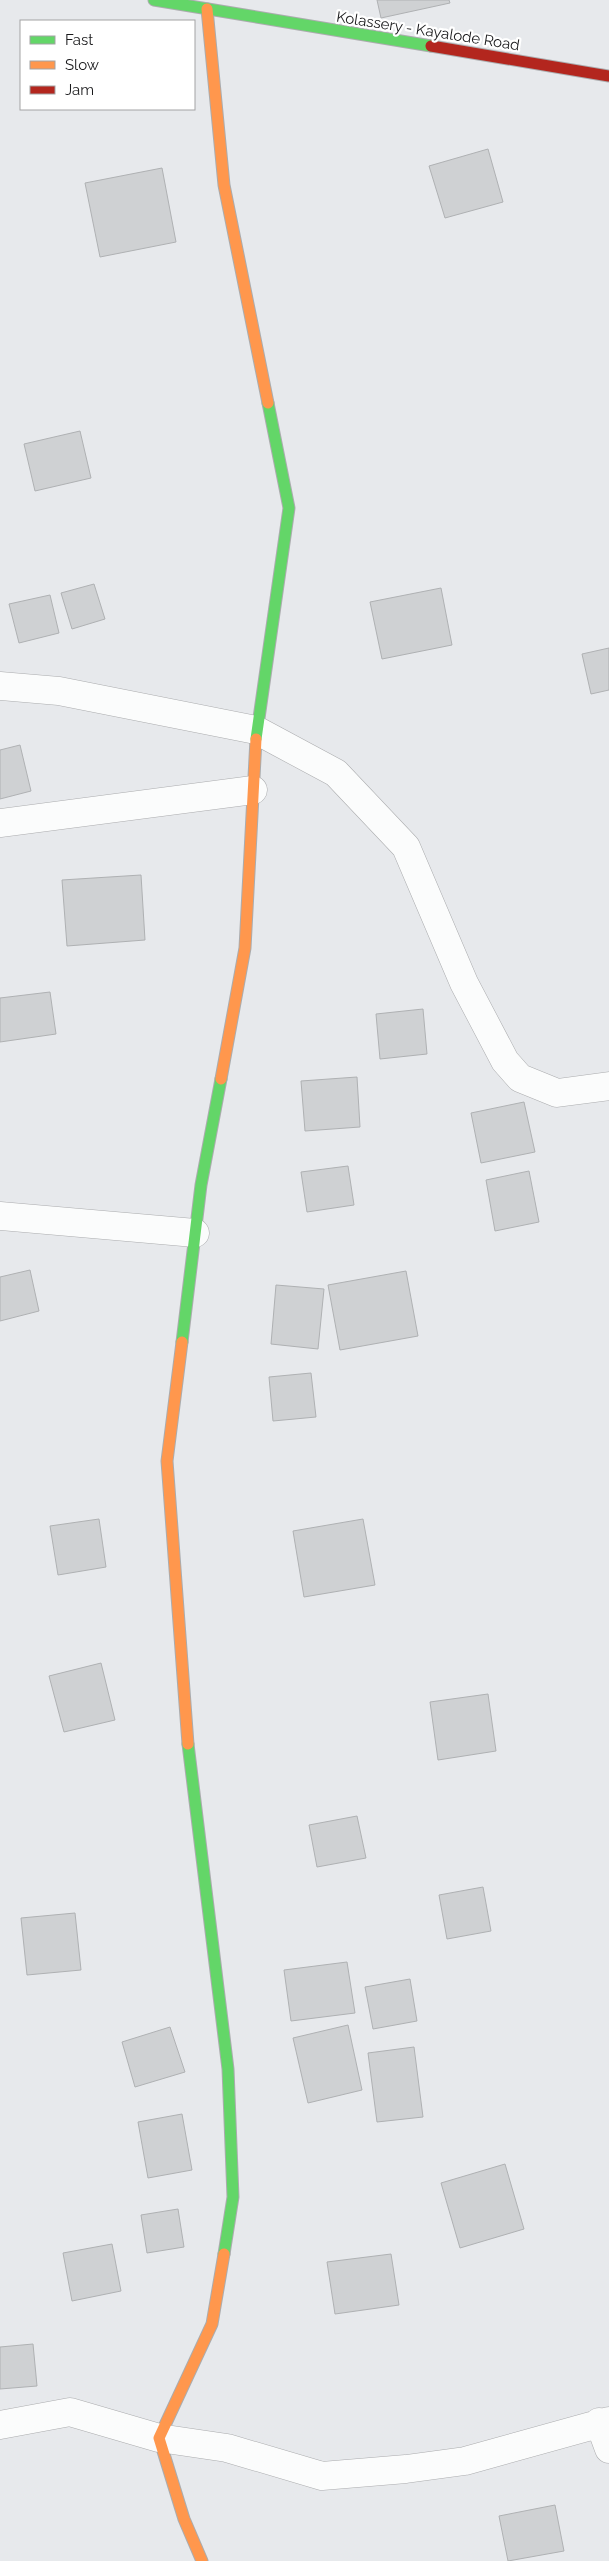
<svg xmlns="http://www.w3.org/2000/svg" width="609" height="2561" font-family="Raleway,sans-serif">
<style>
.building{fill:#cfd1d3;stroke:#afb1b3}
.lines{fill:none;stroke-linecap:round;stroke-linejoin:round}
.street-casing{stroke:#abacae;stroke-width:29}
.fast-casing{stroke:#abacae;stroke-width:13}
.slow-casing{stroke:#abacae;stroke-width:13}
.jam-casing{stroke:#abacae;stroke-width:13}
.street{stroke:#fbfcfc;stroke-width:28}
.fast{stroke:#63d668;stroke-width:11}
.slow{stroke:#ff974d;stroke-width:11}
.jam{stroke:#b3261e;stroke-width:11}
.labels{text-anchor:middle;stroke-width:4.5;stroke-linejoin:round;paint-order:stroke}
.street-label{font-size:15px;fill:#19191b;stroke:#fff}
</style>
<rect width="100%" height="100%" fill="#e7e9ec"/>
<path class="building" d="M377,0H449L450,3L381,18Z
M488,149L503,202L445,218L429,166Z
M162,168L176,242L100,257L85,183Z
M80,431L91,478L35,491L24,444Z
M94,584L105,619L72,629L61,593Z
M441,588L452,645L382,659L370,602Z
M50,595L59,633L19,643L9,604Z
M609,648V690L591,694L582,654Z
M20,745L31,791L0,799V750Z
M141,875L145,940L67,946L62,880Z
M50,992L56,1034L0,1042V998Z
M423,1009L427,1054L380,1059L376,1014Z
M357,1077L360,1127L305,1131L301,1081Z
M524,1102L535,1152L481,1163L471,1113Z
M348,1166L354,1205L307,1212L301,1172Z
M529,1171L539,1222L495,1231L486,1180Z
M30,1270L39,1311L0,1321V1277Z
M406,1271L418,1336L340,1350L328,1285Z
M276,1285L324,1289L318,1349L271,1344Z
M311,1373L316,1417L273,1421L269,1377Z
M99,1519L106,1567L58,1575L50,1526Z
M363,1519L375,1585L304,1597L293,1531Z
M101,1663L115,1720L64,1732L49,1676Z
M488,1694L496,1751L438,1760L430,1702Z
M357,1816L366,1858L317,1867L309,1825Z
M483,1887L491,1931L447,1939L439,1895Z
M75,1913L81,1970L27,1975L21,1918Z
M347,1962L355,2013L291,2021L284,1970Z
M410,1979L417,2021L373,2029L365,1987Z
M348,2025L362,2090L308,2103L293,2038Z
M170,2027L185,2072L135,2087L122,2042Z
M414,2047L423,2117L377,2122L368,2053Z
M182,2114L192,2170L148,2178L138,2122Z
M505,2164L524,2229L460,2248L441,2183Z
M178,2209L184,2247L147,2253L141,2215Z
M112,2244L121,2291L72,2301L63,2253Z
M391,2254L399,2305L335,2314L327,2262Z
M33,2344L37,2386L0,2389V2347Z
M555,2505L564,2551L508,2561L499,2516Z"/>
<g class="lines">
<defs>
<path id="street" d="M0,686L59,691L256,730L336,773L406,847L464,983L505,1061L520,1078L557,1093L609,1086
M0,823L253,790
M0,1216L195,1233
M599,2422L609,2449
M0,2425L70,2412L159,2438L227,2448L322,2476L406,2469L465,2461L609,2421"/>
<path id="fast" d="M154,0L431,46
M256,739L289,508L268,403
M182,1342L201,1185L221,1079
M188,1744L228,2069L233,2197L224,2254"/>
<path id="slow" d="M207,9L224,185L268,403
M221,1079L245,948L256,739
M182,1342L167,1461L188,1744
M202,2561L184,2519L159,2438L212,2324L224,2254"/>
<path id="jam" d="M431,46L609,76"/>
</defs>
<use href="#street" class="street-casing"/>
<use href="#fast" class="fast-casing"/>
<use href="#slow" class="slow-casing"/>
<use href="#jam" class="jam-casing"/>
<use href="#street" class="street"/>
<use href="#fast" class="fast"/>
<use href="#slow" class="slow"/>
<use href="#jam" class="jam"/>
</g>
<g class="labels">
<g class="street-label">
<text transform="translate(428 31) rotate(9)" y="5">Kolassery - Kayalode Road</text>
</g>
</g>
<rect x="20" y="20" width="175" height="90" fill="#ffffff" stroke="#a3a3a4"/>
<rect x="30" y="36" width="25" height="8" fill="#63d668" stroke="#a3a3a4"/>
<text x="65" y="45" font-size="15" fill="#19191b">Fast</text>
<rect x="30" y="61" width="25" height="8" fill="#ff974d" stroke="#a3a3a4"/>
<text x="65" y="70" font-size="15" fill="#19191b">Slow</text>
<rect x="30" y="86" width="25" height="8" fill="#b3261e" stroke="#a3a3a4"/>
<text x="65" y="95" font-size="15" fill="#19191b">Jam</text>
</svg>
